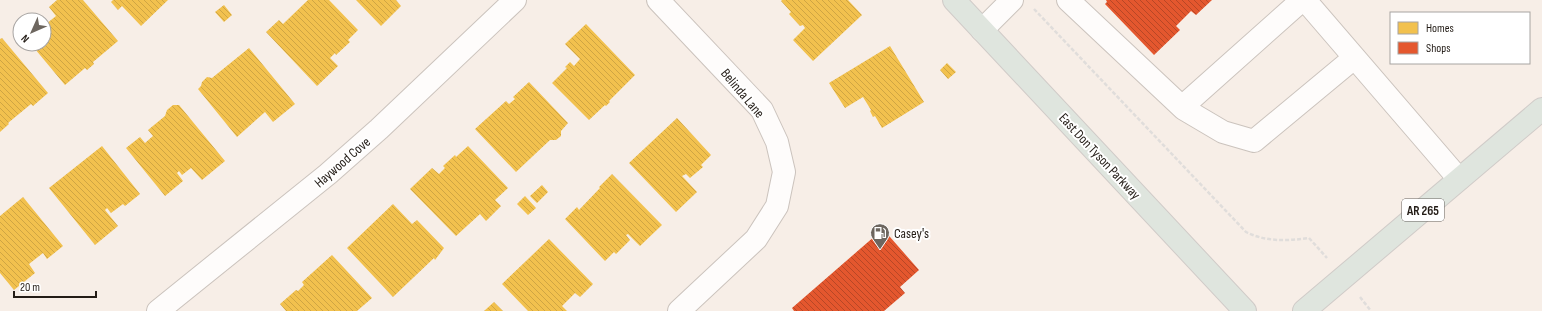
<svg xmlns="http://www.w3.org/2000/svg" width="1542" height="311" font-family="'Sofia Sans Condensed',sans-serif">
<style>
.homes{fill:url(#homes-back-hatch)}
.shops{fill:url(#shops-back-hatch)}
.lines{fill:none;stroke-linecap:round;stroke-linejoin:round}
.minor-casing{stroke:#cbc3bd;stroke-width:24}
.major-casing{stroke:#d0cbc8;stroke-width:24}
.path{stroke:#e0dddb;stroke-width:2.5;stroke-dasharray:4 2;stroke-linecap:butt}
.minor{stroke:#fefcfb;stroke-width:22}
.major{stroke:#dfe5de;stroke-width:22}
.labels{text-anchor:middle;stroke-width:4;stroke-linejoin:round;paint-order:stroke}
.shield{fill:#fff;stroke:#65605c;stroke-width:1}
.shield-label{font-size:13px;font-weight:bold;fill:#231c16}
.street-label{font-size:14px;fill:#231c16;stroke:#fff}
.poi-label{font-size:14px;fill:#231c16;stroke:#fff;text-anchor:start}
</style>
<defs>
<pattern id="homes-back-hatch" width="6" height="6" patternUnits="userSpaceOnUse"><rect width="6" height="6" fill="#f2c14e"/><path d="M-1 5l2 2M0 0l6 6M5-1l2 2" fill="none" stroke="#cfa543"/></pattern>
<pattern id="shops-back-hatch" width="6" height="6" patternUnits="userSpaceOnUse"><rect width="6" height="6" fill="#e4572e"/><path d="M-1 5l2 2M0 0l6 6M5-1l2 2" fill="none" stroke="#b84726"/></pattern>
</defs>
<rect width="100%" height="100%" fill="#f7eee7"/>
<path class="homes" d="M57,0H83L118,41L93,62L94,64L87,70L85,68L65,85L35,49L40,45L39,44H44V31L49,27L46,24L56,16L49,7Z
M113,0H168L141,26L122,6L118,10L111,2Z
M308,0H329L358,30L348,40L350,42L336,55L335,53L330,58L338,66L317,86L266,32L279,20L283,24Z
M356,0H396L401,6L381,26Z
M782,0H848L862,15L813,61L793,40L805,28L803,25L800,26L789,14L791,12L781,1Z
M224,5L232,15L224,22L215,12Z
M586,24L635,75L609,101L610,102L606,106L605,105L589,120L552,83L567,68L565,67L570,62L574,66L580,59L565,44Z
M2,38L48,93L33,106L31,104L8,123L9,124L0,132V39Z
M890,46L924,102L882,128L875,116L873,117L870,111L871,110L863,97L845,108L829,83Z
M249,48L295,104L273,122L265,112L237,137L198,89L201,86L202,82L207,77L212,78Z
M947,63L956,72L948,79L940,70Z
M529,82L568,123L561,131V136L556,140H550L516,172L475,129L506,101L509,104L515,99L513,97Z
M173,105H179L225,161L202,180L191,168L182,175L179,171L177,173L183,181L165,196L126,148L140,137L145,143L153,136L148,130L165,116L167,110Z
M677,118L711,155L701,165L703,167L690,178L686,174L682,176L697,192L676,212L629,163Z
M102,146L140,194L125,206L123,204L111,213L107,208L105,210L118,226L95,245L49,188Z
M468,146L508,188L495,200L501,206L486,221L480,214L456,236L410,189L432,168L439,174L445,168L443,166L455,155L456,157Z
M612,174L662,225L640,246L628,234L626,235L630,240L616,254L614,252L605,261L565,219L577,207L579,210L600,188L599,187Z
M542,185L548,192L537,203L530,196Z
M525,196L536,208L528,215L517,204Z
M23,197L63,246L47,259L43,253L29,264L35,273L14,290L0,273V216Z
M393,204L412,224L417,220L444,248L435,260L434,258L393,297L347,248Z
M549,239L593,284L580,297L575,293L562,306L567,311H528L502,284Z
M332,255L372,298L357,311H286L280,304L296,290L298,291L304,285L302,282Z
M494,302L503,311H484Z"/>
<path class="shops" d="M1106,0H1212L1196,15L1191,11L1176,26L1180,30L1154,55L1105,4L1107,2Z
M883,229L919,270L900,287L905,293L884,311H794L792,308Z"/>
<g class="lines">
<defs>
<path id="minor" d="M658,0L762,110L777,142L784,172L777,206L756,239L679,311
M1068,0L1184,109L1223,132L1254,141L1354,58
M1305,0L1459,179
M982,30L1012,0
M1182,107L1302,0
M158,311L328,174L379,129L515,0"/>
<path id="major" d="M954,0L1245,311
M1304,311L1542,109"/>
</defs>
<use href="#minor" class="minor-casing"/>
<use href="#major" class="major-casing"/>
<path class="path" d="M1034,9L1246,232C1266,242 1287,241 1309,238L1327,258
M1360,297L1371,311"/>
<use href="#minor" class="minor"/>
<use href="#major" class="major"/>
</g>
<defs>
<symbol id="fuel-pin" viewBox="-11 -11 22 30"><path d="M0 17L-7.5 6A9.5 9.5 0 1 1 7.5 6Z" fill="#6d665f" stroke="#fff"/><path d="M-5.5-6h7V0h2V4h1.3V-2.5L3-4.5l.8-.8L6-3V5H2.5V1h-1V6h-7ZM-4.2-4.7v3.2H.2V-4.7Z" fill="#fff"/></symbol>
</defs>
<g fill-rule="evenodd">
<use href="#fuel-pin" x="869" y="222" width="22" height="30"/>
</g>
<g class="labels">
<rect class="shield" x="1402" y="199" width="42" height="22" rx="3"/>
<g class="shield-label">
<text x="1423" y="215">AR 265</text>
</g>
<g class="street-label">
<text transform="translate(743 93) rotate(50)" y="5">Belinda Lane</text>
<text transform="translate(1100 156) rotate(47)" y="5">East Don Tyson Parkway</text>
<text transform="translate(342 162) rotate(-41)" y="5">Haywood Cove</text>
</g>
<g class="poi-label">
<text x="894" y="238">Casey's</text>
</g>
</g>
<rect x="1390" y="12" width="140" height="52" fill="#ffffff" stroke="#a7a4a2"/>
<rect x="1398" y="22" width="20" height="12" fill="#f2c14e" stroke="#a7a4a2"/>
<text x="1426" y="32" font-size="12" fill="#231c16">Homes</text>
<rect x="1398" y="42" width="20" height="12" fill="#e4572e" stroke="#a7a4a2"/>
<text x="1426" y="52" font-size="12" fill="#231c16">Shops</text>
<g transform="translate(32 32) rotate(225)"><circle r="19" fill="#ffffff" stroke="#a7a4a2"/>
<path d="M0-3L7 15L0 10L-7 15Z" fill="#6d665f"/>
<text y="-6" font-size="11" font-weight="bold" text-anchor="middle" fill="#231c16">N</text>
</g>
<path d="M14 291v6h82v-6" fill="none" stroke="#231c16" stroke-width="2"/>
<text x="20" y="291" font-size="12" fill="#231c16" stroke="#ffffff" stroke-width="3" paint-order="stroke">20 m</text>
</svg>
